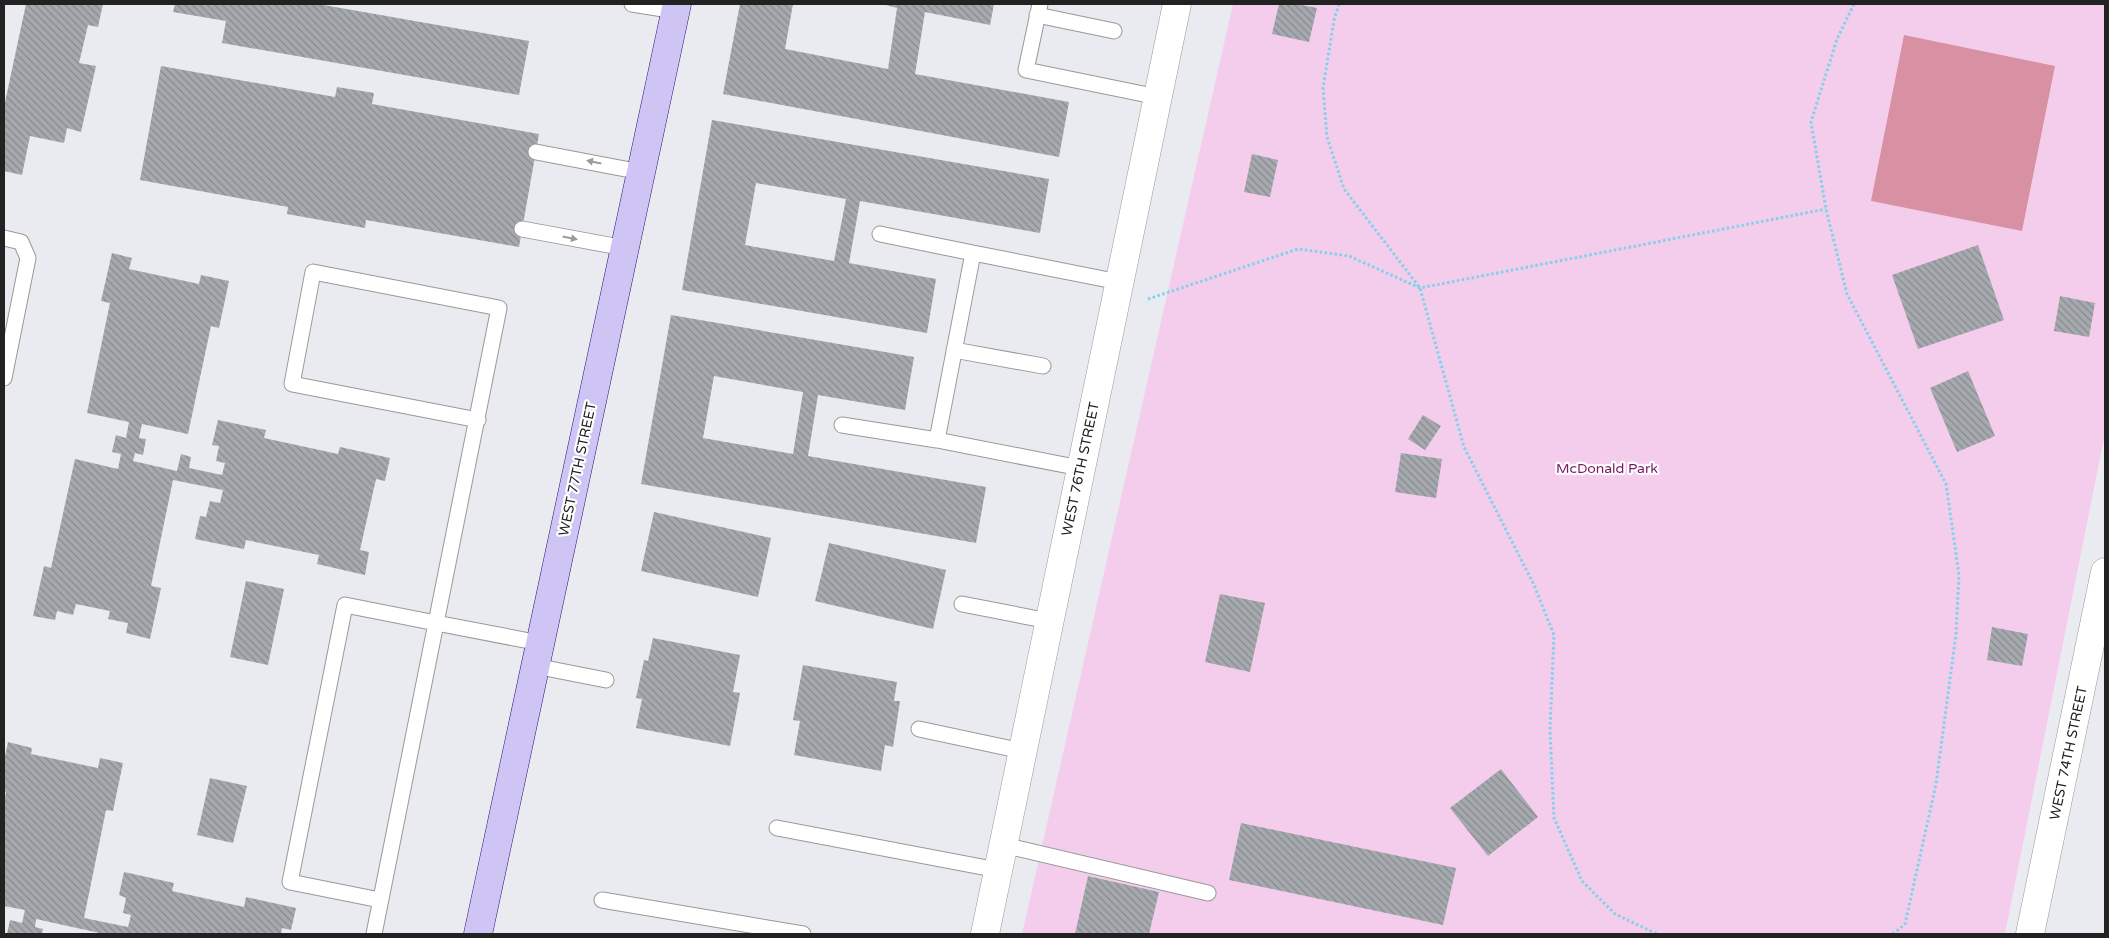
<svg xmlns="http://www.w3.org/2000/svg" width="2109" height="938" font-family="'Varela Round',sans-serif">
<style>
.park{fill:#f5cdec}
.pitch{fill:#d791a2}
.building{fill:url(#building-back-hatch);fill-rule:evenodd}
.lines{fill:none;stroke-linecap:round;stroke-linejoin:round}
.lane-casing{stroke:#999;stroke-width:17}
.street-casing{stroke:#999;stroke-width:29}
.secondary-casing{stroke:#291170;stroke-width:29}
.path{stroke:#80d1ec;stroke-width:3;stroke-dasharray:2.5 2.5;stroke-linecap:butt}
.lane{stroke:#fff;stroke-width:15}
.street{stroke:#fff;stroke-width:28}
.secondary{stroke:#cec5f4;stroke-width:28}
.oneway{fill:#9c9c9c}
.labels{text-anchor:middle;stroke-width:4.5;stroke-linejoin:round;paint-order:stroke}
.park-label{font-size:14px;fill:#771862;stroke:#fff}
.street-label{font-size:14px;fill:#222;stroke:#fff}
</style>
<defs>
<pattern id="building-back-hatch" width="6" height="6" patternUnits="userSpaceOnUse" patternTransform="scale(1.25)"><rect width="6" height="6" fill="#a6aaaf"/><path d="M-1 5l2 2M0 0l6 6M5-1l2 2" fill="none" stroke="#878a8e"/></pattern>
</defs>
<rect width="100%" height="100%" fill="#eaebf1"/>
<path class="park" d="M1233,4H2105V433L2005,934H1022Z"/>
<path class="pitch" d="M1904,35L2055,66L2022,231L1871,201Z"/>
<path class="building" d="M26,4H103L98,27L88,25L79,63L96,66L81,132L67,128L64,143L30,136L22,175L4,171V107Z
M175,4H318L529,41L519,95L222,43L226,21L173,12Z
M740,4H793L785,49L888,69L897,8L882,4H994L990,25L925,12L915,74L1069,102L1059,157L723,94Z
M1279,4H1296L1317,8L1309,42L1272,34Z
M161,66L335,97L337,87L374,93L372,104L539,134L519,247L366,220L365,228L287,214L288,207L140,180Z
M712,120L1049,179L1040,233L860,201L849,263L936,279L927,333L682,290ZM756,183L846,199L834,261L745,245Z
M1252,154L1278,160L1270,197L1244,192Z
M1978,245L2004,320L1918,349L1892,275Z
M112,253L132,258L129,269L199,284L201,275L229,281L219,328L211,326L188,434L142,424L139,438L146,439L143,455L135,453L133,461L177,471L181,454L191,457L189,468L222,475L225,463L216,461L219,446L212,445L218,420L266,430L264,438L338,454L340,447L390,458L385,481L376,479L360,550L369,552L365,575L317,564L319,555L246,540L244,549L195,539L200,516L206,517L210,501L220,503L223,490L173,480L151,586L161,588L150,639L126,633L128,623L108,619L110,611L76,604L73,615L57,611L55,620L33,616L44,566L51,568L75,459L118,469L121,454L112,452L116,435L126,438L129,422L87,413L110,303L101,301Z
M2060,296L2095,303L2089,337L2054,331Z
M671,315L914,357L905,410L818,395L808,456L986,487L976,543L641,484ZM714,376L803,392L793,454L703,438Z
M1968,371L1995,436L1957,452L1930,388Z
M1423,415L1441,426L1425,450L1408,439Z
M1401,453L1442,459L1436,498L1395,492Z
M654,512L771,538L758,597L641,571Z
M829,543L946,570L933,629L815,601Z
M246,581L284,589L268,665L230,657Z
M1220,594L1265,603L1250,672L1205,662Z
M1992,627L2028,634L2022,666L1987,660Z
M653,638L740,655L733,692L740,693L730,746L636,728L642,699L636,698L644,660L648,661Z
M803,665L897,682L894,701H900L893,747L885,745L881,771L794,755L800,721L793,720Z
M8,742L32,748L31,754L98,768L100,758L123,763L113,811L106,810L84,918L128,927L131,915L123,913L126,898L119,895L124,872L174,883L172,891L244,907L246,897L296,908L291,930L282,928L281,934H104L36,919L35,927L43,929L42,934H7L10,920L22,923L25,910L4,906V802L6,792L4,791V761Z
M1501,769L1538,817L1488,856L1450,808Z
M210,778L247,786L233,843L197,835Z
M1241,823L1456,868L1443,925L1229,880Z
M1088,876L1159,892L1149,934H1075Z"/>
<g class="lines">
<defs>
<path id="lane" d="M632,4L676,11
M1040,4L1026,70L1158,97
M1037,15L1114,31
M536,152L641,172
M522,229L625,248
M880,234L973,253
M4,238L21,242L28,258L4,378
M954,350L1043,366
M478,420L292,384L313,272L499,308L436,623L540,643
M842,425L937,440
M1080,468L937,440L973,253L1119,282
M962,604L1049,621
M535,666L606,680
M919,729L1022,751
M777,828L998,870
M1003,845L1208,893
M602,900L803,934
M374,934L436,623L345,605L290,882L380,900"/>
<path id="street" d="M985,934L1177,4
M2030,934L2105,572"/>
<path id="secondary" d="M478,934L677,4"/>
</defs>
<use href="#lane" class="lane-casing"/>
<use href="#street" class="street-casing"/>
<use href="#secondary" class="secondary-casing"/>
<path class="path" d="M1339,4L1334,20L1323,88L1327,137L1344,189L1420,288L1464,447L1534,585L1554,635L1550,730L1554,818L1582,881L1615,914L1657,934
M1854,4L1837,39L1811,122L1826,209L1847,294L1946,484L1959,575L1956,634L1936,784L1905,924L1893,934
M1148,299L1298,249L1349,256L1420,288L1826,209"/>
<use href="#lane" class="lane"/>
<use href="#street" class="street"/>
<use href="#secondary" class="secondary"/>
</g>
<defs><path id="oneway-solid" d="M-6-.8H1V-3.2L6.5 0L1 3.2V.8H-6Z" transform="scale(1.25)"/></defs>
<g class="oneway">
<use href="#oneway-solid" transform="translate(594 162) rotate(-168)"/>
<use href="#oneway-solid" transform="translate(570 238) rotate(11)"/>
</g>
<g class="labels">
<g class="park-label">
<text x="1607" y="473">McDonald Park</text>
</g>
<g class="street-label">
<text transform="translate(577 469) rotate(-78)" y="5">WEST 77TH STREET</text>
<text transform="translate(1080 469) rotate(-78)" y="5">WEST 76TH STREET</text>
<text transform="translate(2068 753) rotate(-78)" y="5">WEST 74TH STREET</text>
</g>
</g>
<rect width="2109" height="938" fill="none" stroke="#222222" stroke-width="10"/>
</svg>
